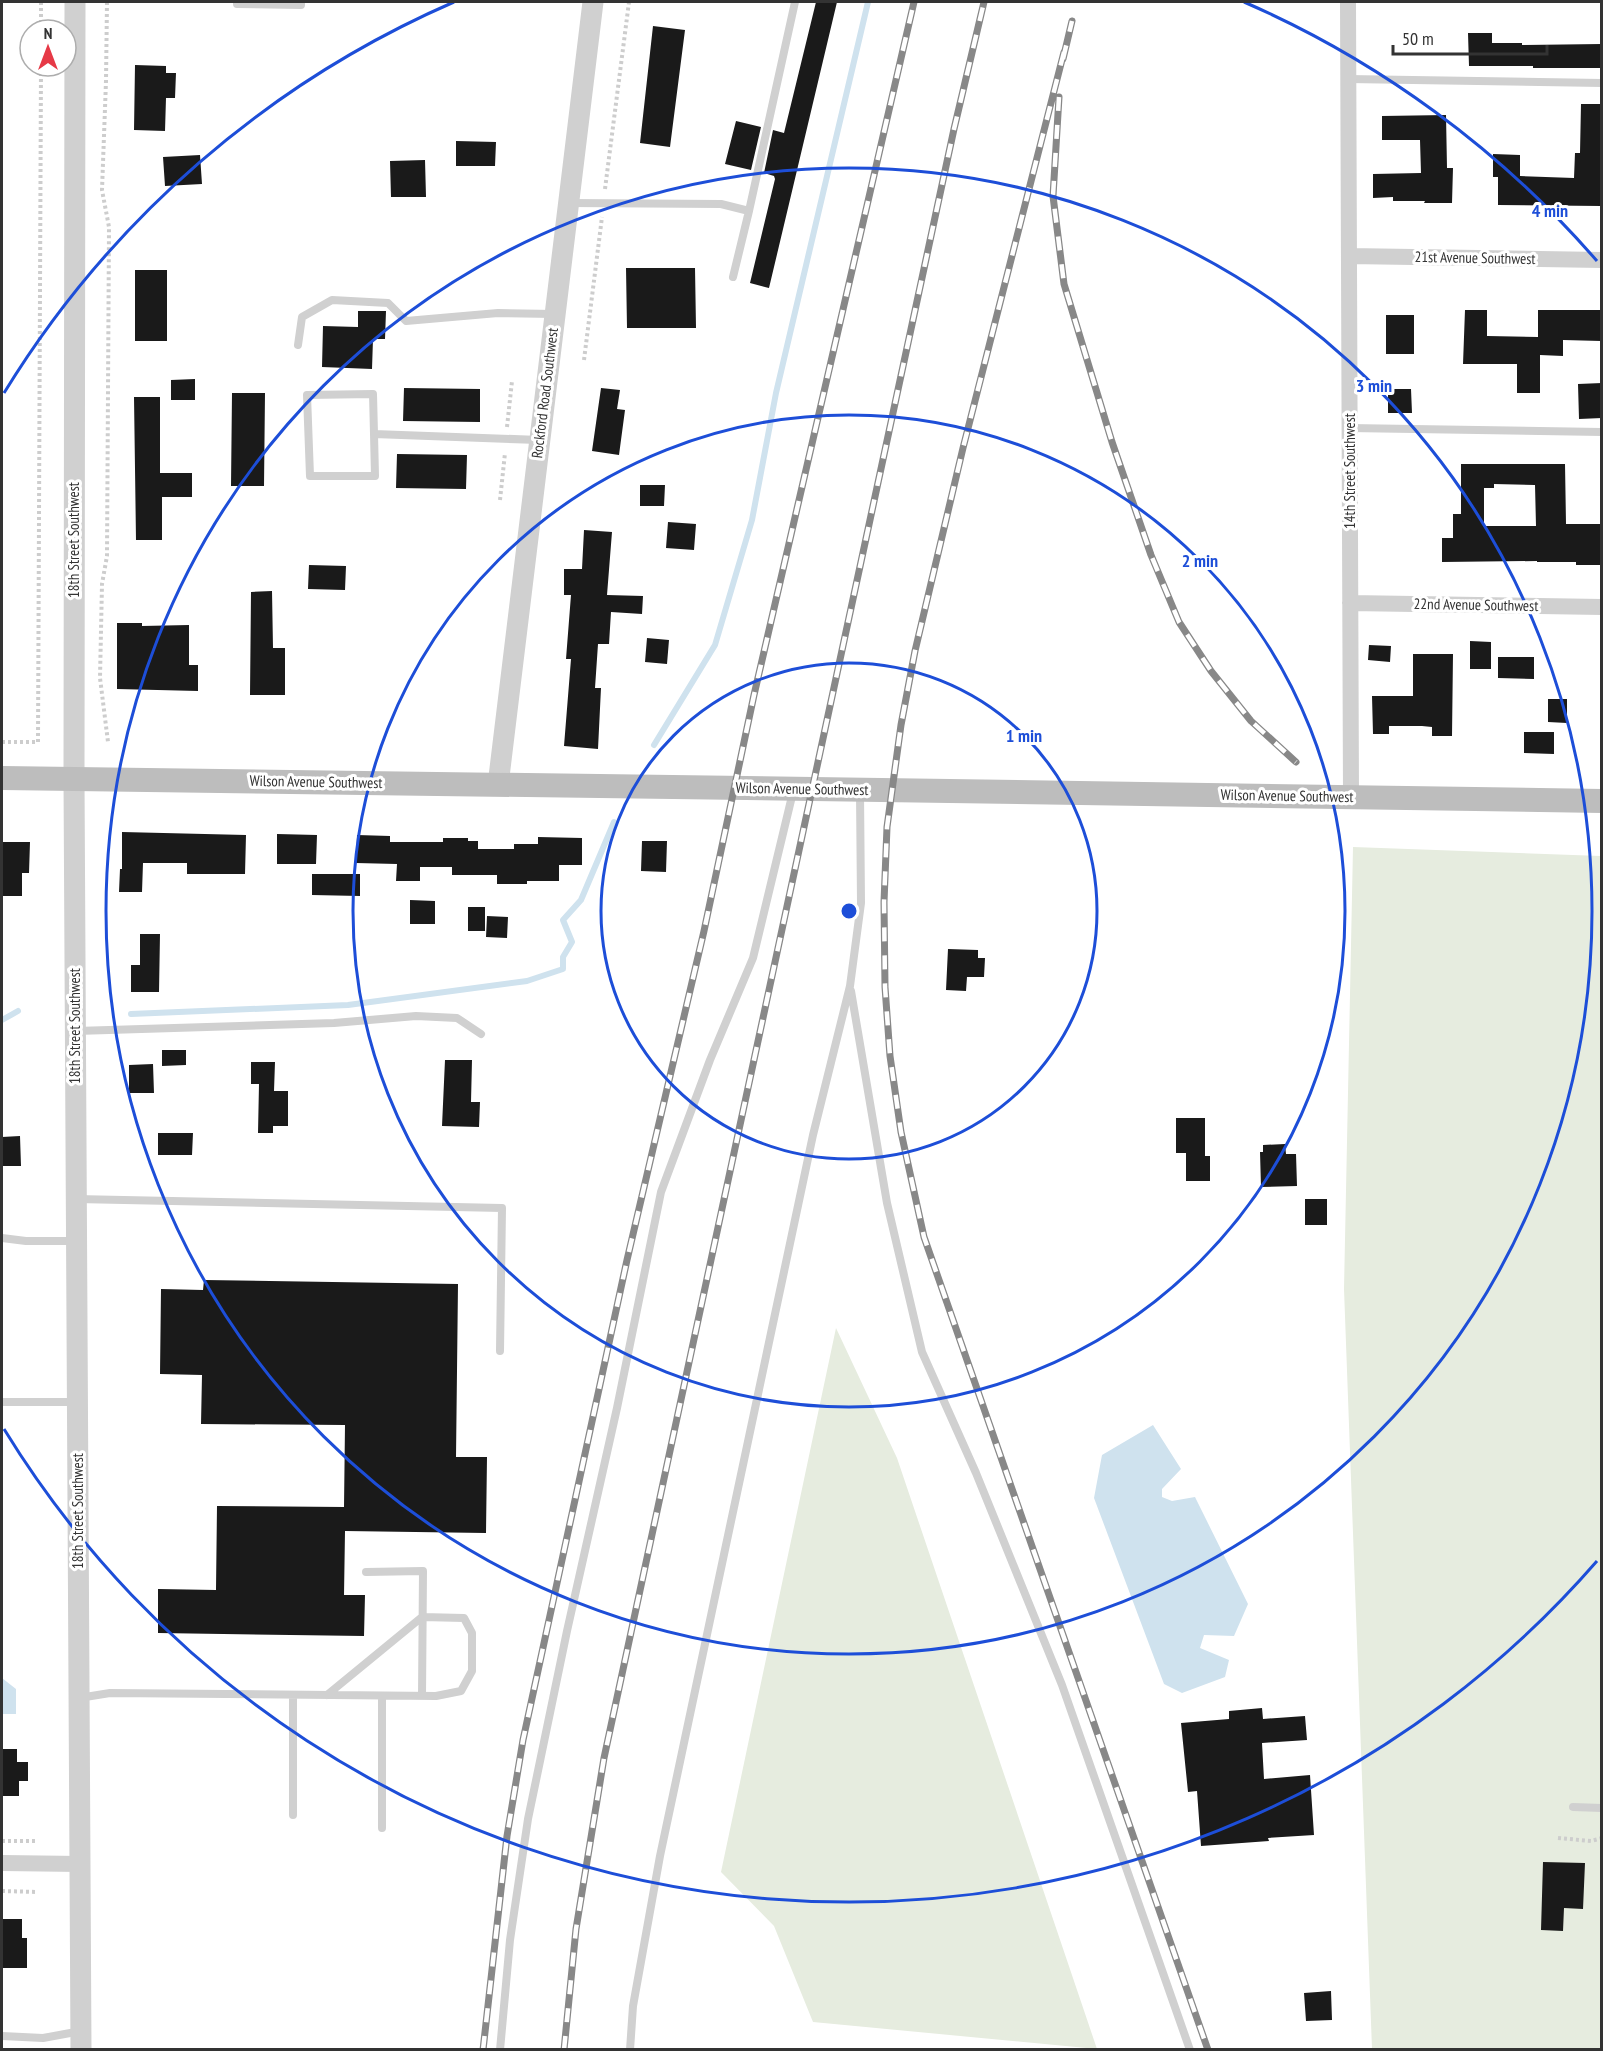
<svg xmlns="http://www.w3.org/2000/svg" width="1603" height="2051" font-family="'PT Sans Narrow',sans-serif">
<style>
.green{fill:#e6ecdf}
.water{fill:#cfe2ee}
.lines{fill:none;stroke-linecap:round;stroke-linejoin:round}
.stream{stroke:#cfe2ee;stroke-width:6}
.building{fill:#1a1a1a;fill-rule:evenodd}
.path{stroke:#cdcdcd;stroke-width:4;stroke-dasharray:3 3;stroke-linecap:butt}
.service{stroke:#d0d0d0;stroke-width:8}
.minor{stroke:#d0d0d0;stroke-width:16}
.tertiary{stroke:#d0d0d0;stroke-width:21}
.secondary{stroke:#bdbdbd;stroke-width:24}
.rail-casing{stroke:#888;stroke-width:7}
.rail{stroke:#fff;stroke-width:4.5;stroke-dasharray:14;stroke-linecap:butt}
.ring{fill:none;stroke:#1d4ed8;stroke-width:3}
.labels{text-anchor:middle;stroke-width:6;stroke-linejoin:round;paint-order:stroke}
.street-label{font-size:15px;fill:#333;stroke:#fff}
.centre{fill:#1d4ed8;stroke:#fff;stroke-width:3}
.ring-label{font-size:18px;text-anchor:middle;font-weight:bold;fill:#1d4ed8;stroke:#fff;stroke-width:6;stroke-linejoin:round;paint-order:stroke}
</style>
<rect width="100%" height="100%" fill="#fff"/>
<path class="green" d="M1353,847L1601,856V2049H1372L1344,1289Z
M836,1328L897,1458L1097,2049L813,2022L774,1926L721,1872Z"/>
<path class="water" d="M1153,1425L1181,1469L1162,1489V1497L1172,1501L1195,1497L1248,1604L1234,1636L1204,1635L1200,1648L1229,1660L1225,1677L1182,1693L1164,1684L1094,1498L1102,1455Z
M2,1678L16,1689V1714H2Z"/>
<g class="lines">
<path class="stream" d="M654,745L715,645L752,520L776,393L868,2
M131,1014L348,1005L527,981L563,969V957L572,942L563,920L581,900L614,822
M2,1020L18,1011"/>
</g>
<path class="building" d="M816,2H837L769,288L750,283L775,179L774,176L764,173L773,130L784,133Z
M653,26L685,30L670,147L640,143Z
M1468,33H1492V43H1522V45L1602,44V68H1533V66H1469Z
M135,65L166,66V73H176L175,98H166L165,131L134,130Z
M1581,104H1602V206L1498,205V177H1493V154L1520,155V176L1574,178L1575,153H1580Z
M1446,115L1447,168H1453L1452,203H1424L1425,201H1393V197L1373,198V174L1421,173L1420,140H1382V116Z
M736,121L761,127L751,170L725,164Z
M456,141L496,142L495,166H456Z
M200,155L202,184L165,186L163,157Z
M425,160L426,197H391L390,161Z
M626,268H695L696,328H627Z
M135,270H167V341H135Z
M1465,310H1487V336L1538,337V310H1602L1601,341L1563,340V356L1540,355V393H1517V364H1463Z
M358,311H386L385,339H373L372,369L322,367L323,326L358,327Z
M1386,315H1414V354H1386Z
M195,379V400H171V380Z
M1602,383V418L1579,419L1578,384Z
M404,388L480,389V422L403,421Z
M601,388L620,390L617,409L625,410L619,455L592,451Z
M1388,389H1411L1412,413H1388Z
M232,393H265L264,486H231Z
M134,397H160V473H192V497H162V540H136Z
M397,454L467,455L466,489L396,488Z
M1461,464H1565L1566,524H1602V565H1576V562H1537V561L1442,562V538H1453V514H1461ZM1494,484L1535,485L1536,526H1484V488H1494Z
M640,485H665L664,506H640Z
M668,522L696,524L694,550L666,548Z
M584,530L612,532L607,595L643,596L642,614L611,612L609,644H598L595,688H601L598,749L564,746L571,659H566L571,595H564V569H582Z
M309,565L346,566L345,590L308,589Z
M272,591L273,648H285V695H250L251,592Z
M117,623H142V626L189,625V665H198V691L117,689Z
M647,638L669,640L667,664L645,662Z
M1470,641L1491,642V669H1470Z
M1369,645L1391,646L1390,662L1368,660Z
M1413,654H1453L1452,736H1432V727L1422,726H1389V734H1373L1372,696H1413Z
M1498,657H1534V679L1498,678Z
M1548,699H1567V723L1548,722Z
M1524,732H1554V754L1524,753Z
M122,832L246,835L245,874H187V863H143L142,892H119L120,869H122Z
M277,834L317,835L316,864H277Z
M357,835L390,836V842H443V838H468V841H478V849H514V844H538V837L582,838V865H559V881H527V884H497V875H452V867H420V881H396L397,864L356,863Z
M642,841H667L666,872L641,871Z
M2,842H30L29,873H22V896H2Z
M312,874H360V896L312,895Z
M410,900L435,901V924H410Z
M468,907H485V931H468Z
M487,916L508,917L507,938L486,937Z
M140,934H160L159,992H131V965H140Z
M948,949L978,950V958H985L984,977H967L966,991L946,990Z
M162,1050H186V1065L162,1066Z
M445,1060H472L471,1102H480L479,1127L442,1126Z
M251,1062H275L274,1091H288V1126H273V1133H258L259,1084H251Z
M153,1064L154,1093H129V1065Z
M1176,1118H1205V1156H1210V1181H1186V1153H1176Z
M158,1133H193L192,1155H158Z
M20,1136L21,1166H2V1137Z
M1285,1144L1286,1154H1296L1297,1186L1261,1187L1260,1152H1263V1145Z
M1305,1199H1327V1225H1305Z
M204,1280L458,1284L456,1457H487L486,1533L345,1531L344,1595H365L364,1636L158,1633V1589L216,1590L217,1506L344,1507L345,1425L201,1424L202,1375L160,1374L161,1289L203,1290Z
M1262,1708L1263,1719L1305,1716L1307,1740L1262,1743L1264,1779L1310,1775L1314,1835L1268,1838L1269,1841L1201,1846L1197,1791L1188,1792L1181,1723L1229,1719V1711Z
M2,1749H17V1762H28V1781H19V1796H2Z
M1543,1862L1585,1863L1583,1909L1564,1908L1563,1931L1541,1930Z
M2,1919H22V1938H27V1968H2Z
M1331,1991L1332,2020L1306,2021L1304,1993Z"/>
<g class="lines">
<path class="path" d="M41,2V30
M107,2L106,81L102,190L109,227L107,556L102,584L100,678L108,742
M605,189L629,2
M584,360L602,217
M507,427L512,381
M500,500L505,453
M2,742H38L41,66
M1558,1838L1591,1841L1602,1838
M2,1841H38
M2,1891L38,1892"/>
<path class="service" d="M237,2V4L301,5V2
M1348,79L1602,83
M569,203L721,204L749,211L795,2
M733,277L749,211
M298,345L302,317L332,300L388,303L406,321L498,313L554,314
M1349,428L1602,432
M374,434L375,476H310L307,395L373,394L374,434L539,440
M851,991L887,1203L922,1352L976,1473L1062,1685L1190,2050
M76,1031L334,1023L416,1016L457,1018L481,1034
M76,1199L502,1208L500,1351
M2,1238L26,1241H76
M2,1402H77
M366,1572L423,1571L422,1696
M293,1695V1815
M382,1696V1828
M79,1698L110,1693L436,1696L461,1691L472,1671V1633L464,1618L422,1617L327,1695
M1573,1807L1602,1808
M2,2036L43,2038L81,2031
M500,2050L510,1940L528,1819L567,1631L617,1408L661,1192L710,1060L753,958L793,792
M630,2050L633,2006L660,1856L813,1135L850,986L861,903L860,793"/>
<path class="minor" d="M1348,2L1351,797
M1349,256L1602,260
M1350,603L1602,607
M2,1863L80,1864"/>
<path class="tertiary" d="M75,2L74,779L81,2050
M498,785L593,2"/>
<path class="secondary" d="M2,778L813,789L1602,801"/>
<defs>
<path id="rail" d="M1064,52L963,448L915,651L901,725L887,827L884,902L885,987L890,1056L901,1132L924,1237L1208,2050
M1063,59L1072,21
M1059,97L1053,196L1064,284L1112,442L1151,555L1179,622L1211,671L1251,721L1296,762
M483,2050L507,1836L523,1740L627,1260L704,931L754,695L914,2
M564,2050L576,1929L604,1758L954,129L984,2"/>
</defs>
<use href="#rail" class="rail-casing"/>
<use href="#rail" class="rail"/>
</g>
<g class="ring">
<circle cx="849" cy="911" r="248"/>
<circle cx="849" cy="911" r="496"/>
<circle cx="849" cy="911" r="743"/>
<path d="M1597 1561A991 991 0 0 1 4 1429M4 393A991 991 0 0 1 454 2M1244 2A991 991 0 0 1 1597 261"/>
</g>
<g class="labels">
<g class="street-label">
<text transform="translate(1475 258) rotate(1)" y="5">21st Avenue Southwest</text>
<text transform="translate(545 393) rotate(-83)" y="5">Rockford Road Southwest</text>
<text transform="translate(1350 471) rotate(-90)" y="5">14th Street Southwest</text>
<text transform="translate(74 540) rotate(-90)" y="5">18th Street Southwest</text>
<text transform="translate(1476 605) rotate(1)" y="5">22nd Avenue Southwest</text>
<text transform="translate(316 782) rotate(1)" y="5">Wilson Avenue Southwest</text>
<text transform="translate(802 789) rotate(1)" y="5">Wilson Avenue Southwest</text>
<text transform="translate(1287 796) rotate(1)" y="5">Wilson Avenue Southwest</text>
<text transform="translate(75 1026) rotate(-90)" y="5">18th Street Southwest</text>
<text transform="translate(78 1511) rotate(-90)" y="5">18th Street Southwest</text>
</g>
</g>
<circle cx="849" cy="911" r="9" class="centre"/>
<g class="ring-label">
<text x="1550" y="217">4 min</text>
<text x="1374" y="392">3 min</text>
<text x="1200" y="567">2 min</text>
<text x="1024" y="742">1 min</text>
</g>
<rect width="1603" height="2051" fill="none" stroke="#333333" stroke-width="6"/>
<g transform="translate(48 48)"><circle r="28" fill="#ffffff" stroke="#adadad" stroke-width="1.5"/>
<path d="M0-4.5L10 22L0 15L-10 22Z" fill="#e63946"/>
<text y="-9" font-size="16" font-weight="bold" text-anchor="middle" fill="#333333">N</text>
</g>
<path d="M1393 45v9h154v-9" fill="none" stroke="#333333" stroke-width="3"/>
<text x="1402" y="45" font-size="18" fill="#333333" stroke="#ffffff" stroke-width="4.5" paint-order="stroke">50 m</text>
</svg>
